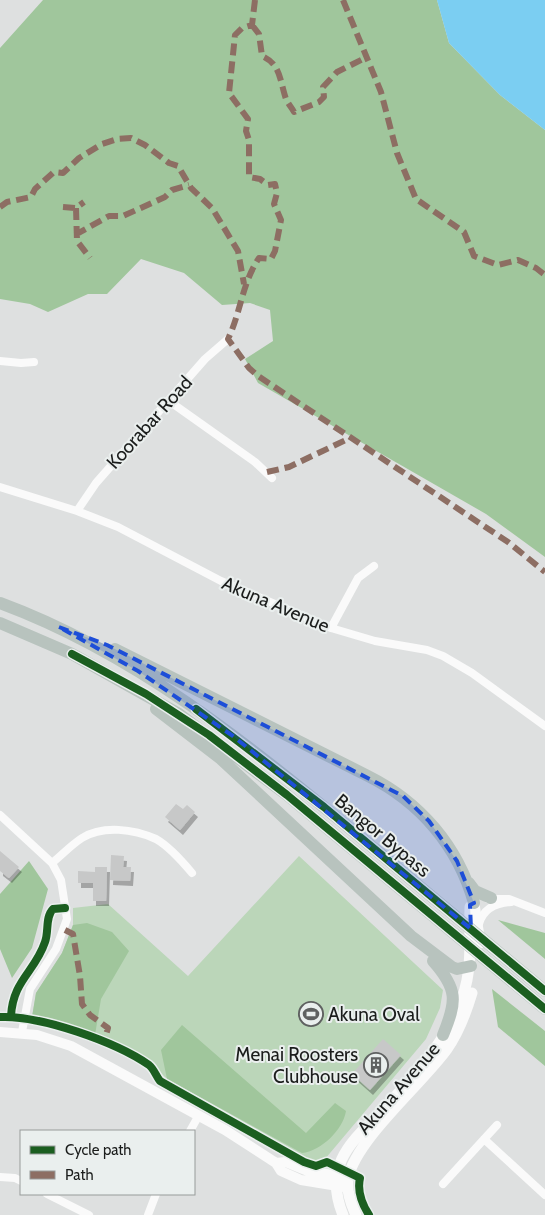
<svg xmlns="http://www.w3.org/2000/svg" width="545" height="1215" font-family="Cabin,sans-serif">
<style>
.green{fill:#bbd6b9}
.forest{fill:#a0c69c}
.water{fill:#7bcef2}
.building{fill:#c7c8c8;filter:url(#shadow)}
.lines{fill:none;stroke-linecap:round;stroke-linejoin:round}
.minor{stroke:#fafafa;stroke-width:8}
.tertiary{stroke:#fafafa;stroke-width:10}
.secondary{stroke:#fafafa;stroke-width:11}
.primary{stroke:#b8c3be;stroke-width:12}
.quiet{stroke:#8d6e63;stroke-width:6;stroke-dasharray:12 6;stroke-linecap:butt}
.cycleway-casing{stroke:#eaefee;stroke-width:11}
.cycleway{stroke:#1b5e20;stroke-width:8}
.marked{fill:#1d4ed8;fill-opacity:0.2;stroke:#1d4ed8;stroke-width:4;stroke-dasharray:10 6;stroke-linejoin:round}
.labels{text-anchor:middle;stroke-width:4;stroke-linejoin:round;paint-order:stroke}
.street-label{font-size:19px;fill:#1b1d1c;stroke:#eaefee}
.poi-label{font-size:19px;fill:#1b1d1c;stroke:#eaefee;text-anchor:start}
</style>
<defs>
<filter id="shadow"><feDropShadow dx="3" dy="5" stdDeviation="0" flood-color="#0004"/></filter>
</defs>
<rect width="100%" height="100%" fill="#dee0e0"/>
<path class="green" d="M299,856L443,990L440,1008L426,1039L325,1159L315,1161L305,1157L167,1079C132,1041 80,1030 32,1017L36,993L62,953L73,925V908L108,904L188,976Z"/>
<path class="forest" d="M43,0H437L449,43L500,95L545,130V557L486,514L258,383L245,359L273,341L270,310L250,303L222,305L184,273L141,259L107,294H88L48,312L30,304L0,299V48Z
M29,861L48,889L32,948L12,978L0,949V894Z
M498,920L545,933V959Z
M87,923L112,932L129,951L101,999L95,1035L32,1017L36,993L62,953L73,925Z
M492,989L545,1031V1066L498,1027Z
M182,1025L306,1133L335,1103L346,1111C343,1130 321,1151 302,1153L167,1079L161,1050Z"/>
<path class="water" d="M437,0H545V130L500,95L449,43Z"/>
<path class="building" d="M176,804L183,809L187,805L195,812L180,830L165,817Z
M0,851L19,867L9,878L0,871Z
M111,855L124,856L123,867H131L130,881L110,880Z
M95,867H107L106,901H93V883H78V871L95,872Z
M383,1039L401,1055L370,1090L352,1074Z"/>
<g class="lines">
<path class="minor" d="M0,361L21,363L34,362
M169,401L255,462L272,478
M0,487L77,511L118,527L221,581L331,628L375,641L427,650L443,656L472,673L545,726
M77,511L96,483L205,359L228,339
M331,628L358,578L374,566
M0,815L52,863L61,880L67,919L56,949L30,989L22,1032
M52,863C62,855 71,845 82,838C103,825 134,829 156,839C170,847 182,861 192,873
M488,899H509L545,913
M479,924C483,909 496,903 511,902
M190,1131L199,1115
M484,1139L545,1195
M0,1177L15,1178L21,1181
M443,1184L497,1125
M47,1194L89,1215
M148,1215L156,1194"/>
<path class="tertiary" d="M0,1032L37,1035L71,1046L225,1130L276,1163L281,1171L301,1180L344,1187
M276,1163L286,1162L308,1171L345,1177"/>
<path class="secondary" d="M474,904L480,943
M343,1215C320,1159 360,1136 392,1100C417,1073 442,1044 457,1011C474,974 469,946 470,907L474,903
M356,1215C351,1204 346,1191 348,1178C357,1138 422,1084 447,1049C459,1032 466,1013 472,993"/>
<path class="primary" d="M0,603C133,652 245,742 353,831C417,884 481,937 545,991
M0,623L72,654L179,714L287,795L545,1009
M115,649L368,776C420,802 458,846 474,903
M156,709L221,759L411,936L452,967L457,969L471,966
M469,883L475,891L491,898
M433,961C458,989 457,1001 443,1035"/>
<path class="quiet" d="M255,0L252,25L242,28L235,35L229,93L248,119L246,131L249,140V177L260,179L268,185L275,184L277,193L274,204L281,220L275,251L271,259L259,258C242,283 241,312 228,339L249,368L258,376L508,542L545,572
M343,0L381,92L397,153L416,199L464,232L474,256L498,265L518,260L536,268L545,275
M252,25L259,34L262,56C281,64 280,82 286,99C288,104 292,108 294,112L319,102L324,97L323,87L337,72L367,57
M0,207L7,202L31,197L35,189L54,172L63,173L79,158L102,144L117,139L131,138L145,145L169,163L178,166L191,188L212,208L238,251L244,284
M63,207L76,208L84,202
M76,208L77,241L90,258
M75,235L109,216H123L165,197L172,190L189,185
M267,472L289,467L350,438
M65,930L73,934L80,976L82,1004L90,1015L108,1028L104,1042"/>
<defs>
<path id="cycleway" d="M72,654L146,694L209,735L287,795L545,1009
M196,709L324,807L545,991
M11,1016C13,980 35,972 45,942C49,932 45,917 53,909L65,908
M0,1017C40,1015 116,1042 149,1065C154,1069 156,1076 160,1081L304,1162L316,1166L327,1162L360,1178C357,1191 362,1204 369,1215"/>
</defs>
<use href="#cycleway" class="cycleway-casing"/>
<use href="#cycleway" class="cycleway"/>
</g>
<path class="marked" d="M59,627L107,645L403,796L429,821L457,861L474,903L470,905L471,929L233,736L138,671Z"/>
<defs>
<symbol id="stadium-ring" viewBox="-11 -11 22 22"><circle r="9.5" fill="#eaefee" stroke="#5f6161" stroke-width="1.5"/><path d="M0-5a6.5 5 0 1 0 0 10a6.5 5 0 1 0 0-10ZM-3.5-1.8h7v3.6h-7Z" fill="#5f6161"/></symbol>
<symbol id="building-ring" viewBox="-11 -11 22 22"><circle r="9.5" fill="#eaefee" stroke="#5f6161" stroke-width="1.5"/><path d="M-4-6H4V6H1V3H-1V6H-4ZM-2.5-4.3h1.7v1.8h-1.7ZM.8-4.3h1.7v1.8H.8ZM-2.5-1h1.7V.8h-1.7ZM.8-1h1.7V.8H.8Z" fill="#5f6161"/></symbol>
</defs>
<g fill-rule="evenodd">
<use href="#stadium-ring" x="297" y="1000" width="28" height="28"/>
<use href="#building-ring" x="362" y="1051" width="28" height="28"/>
</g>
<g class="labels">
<g class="street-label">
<text transform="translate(149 422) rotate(-48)" y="7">Koorabar Road</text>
<text transform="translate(276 604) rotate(23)" y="7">Akuna Avenue</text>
<text transform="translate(383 835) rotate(40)" y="7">Bangor Bypass</text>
<text transform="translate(398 1088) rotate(-49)" y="7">Akuna Avenue</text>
</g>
<g class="poi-label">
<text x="328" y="1021">Akuna Oval</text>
<text x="358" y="1061" text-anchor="end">Menai Roosters<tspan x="358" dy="22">Clubhouse</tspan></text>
</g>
</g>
<rect x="20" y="1130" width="175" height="65" fill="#eaefee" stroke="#979b9a"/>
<rect x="30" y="1146" width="25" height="8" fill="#1b5e20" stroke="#979b9a"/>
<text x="65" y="1155" font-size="15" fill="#1b1d1c">Cycle path</text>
<rect x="30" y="1171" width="25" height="8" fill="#8d6e63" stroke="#979b9a"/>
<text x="65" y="1180" font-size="15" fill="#1b1d1c">Path</text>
</svg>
